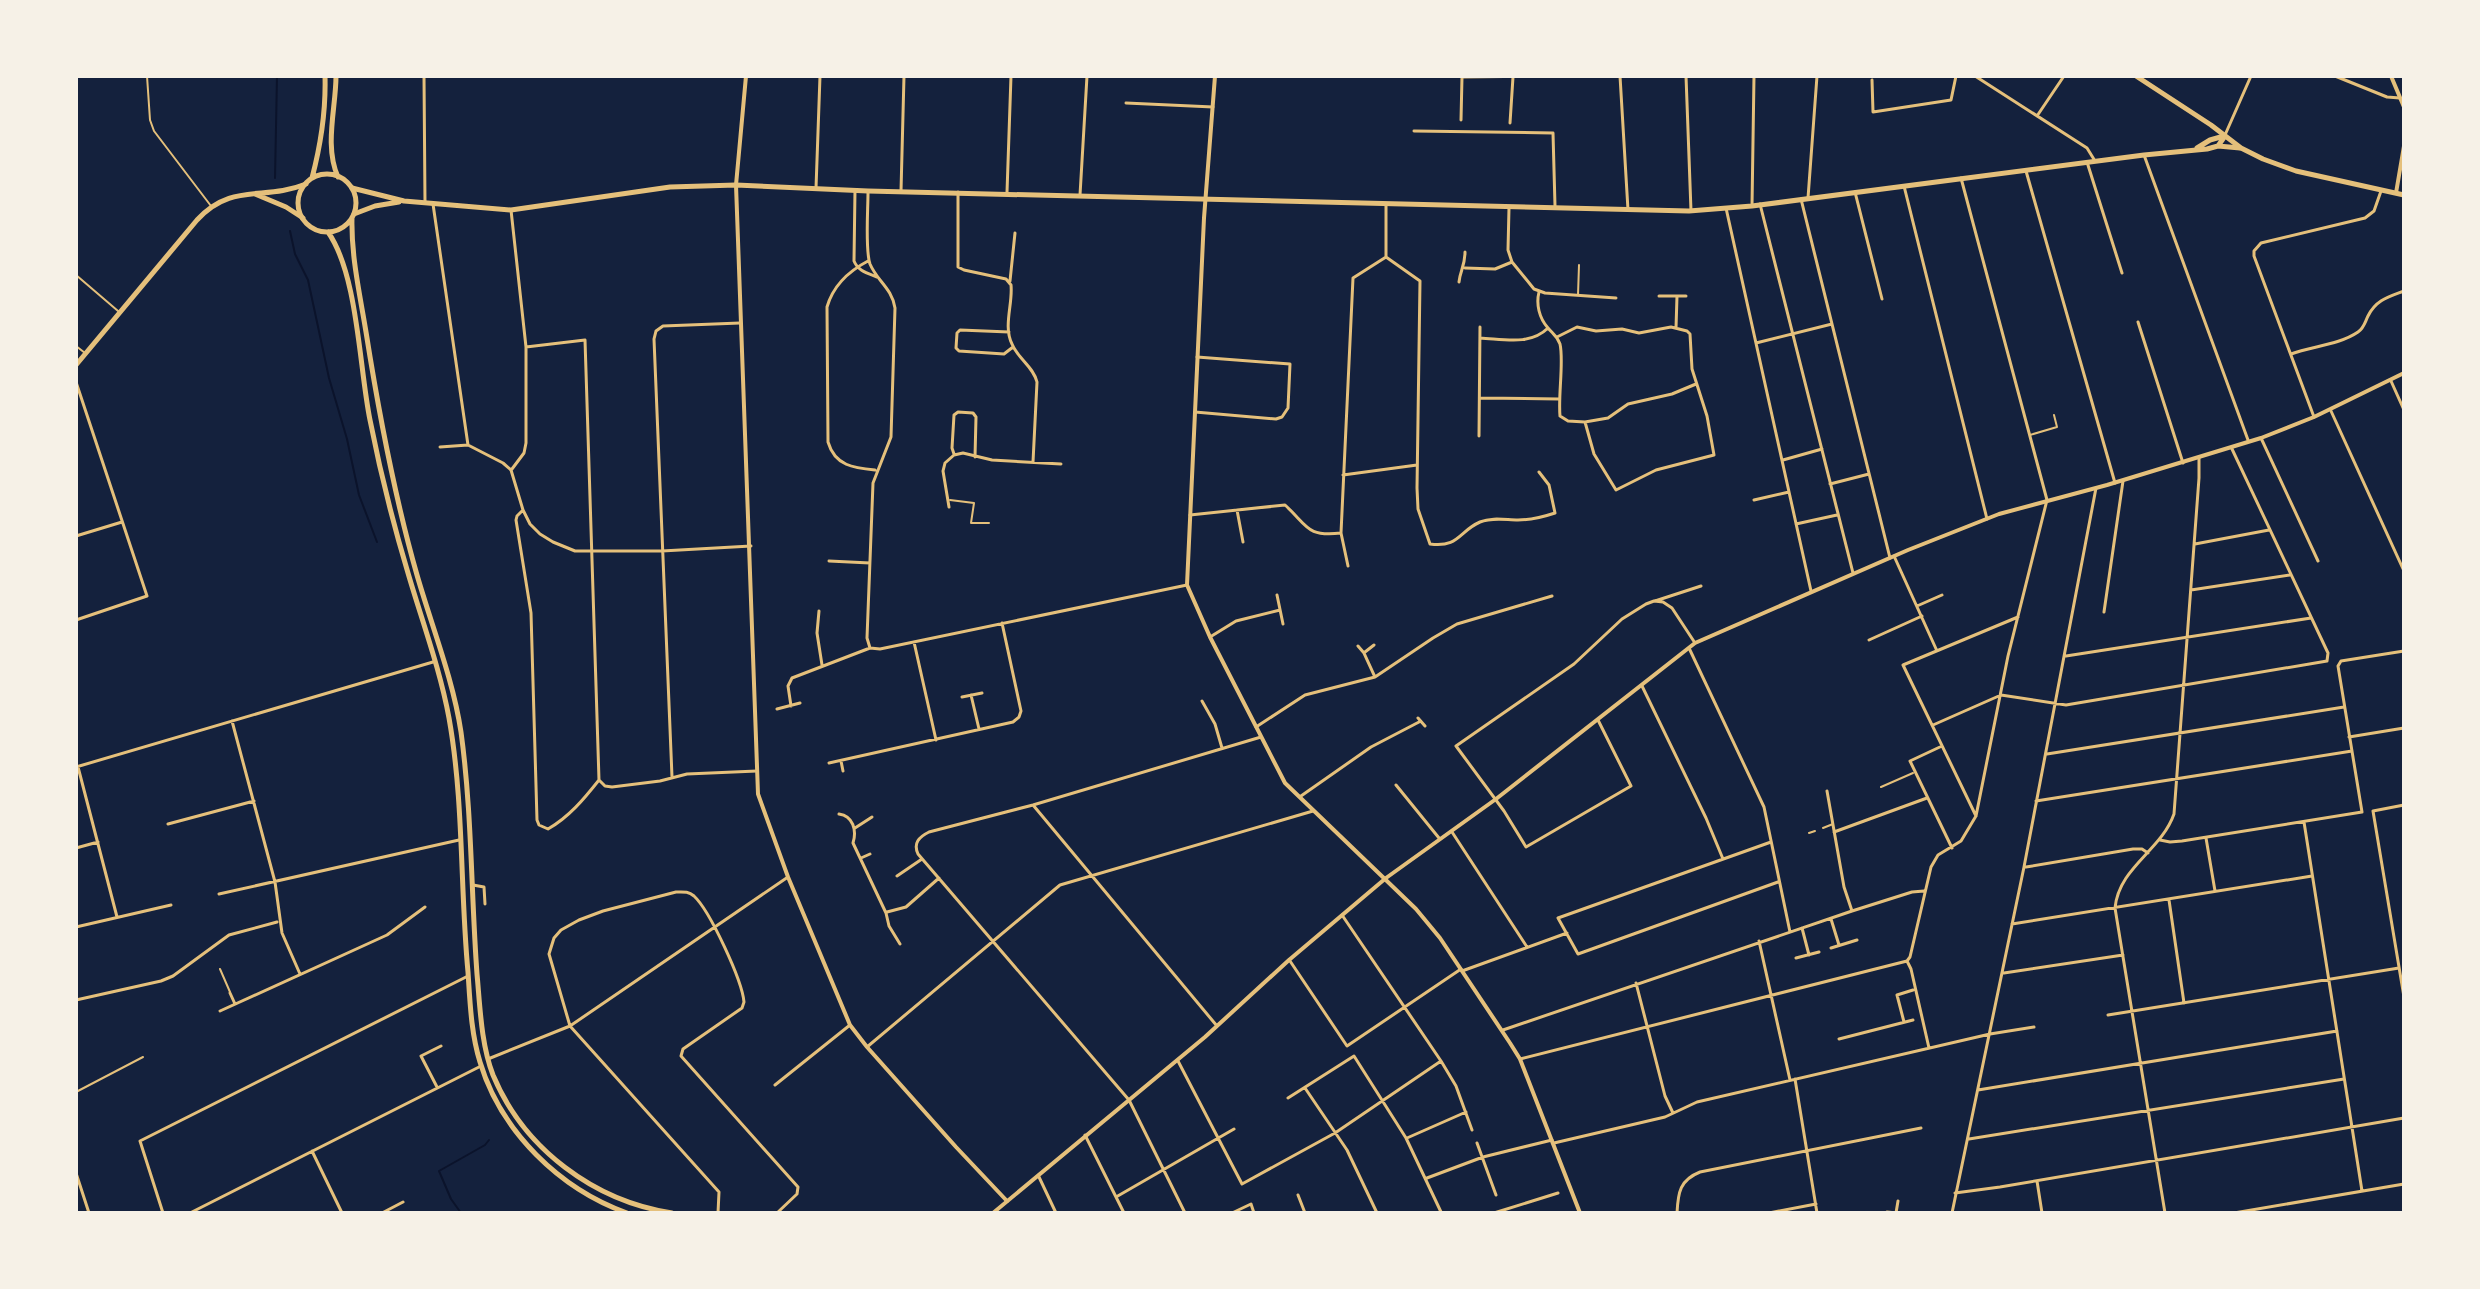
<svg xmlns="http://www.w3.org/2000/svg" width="2480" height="1289" font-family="'Archivo Narrow',sans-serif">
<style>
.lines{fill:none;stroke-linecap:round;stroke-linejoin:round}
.stream{stroke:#0b132b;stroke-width:2}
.service{stroke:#e5c07b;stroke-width:2}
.minor{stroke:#e5c07b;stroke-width:3}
.tertiary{stroke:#e5c07b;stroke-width:4}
.secondary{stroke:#e5c07b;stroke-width:4}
.primary{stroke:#e5c07b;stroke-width:5}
.trunk{stroke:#e5c07b;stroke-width:5}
</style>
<rect width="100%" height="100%" fill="#14213d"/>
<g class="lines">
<path class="stream" d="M275,178L277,76
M290,231L295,254L308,280L329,378L347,439L359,495L377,542
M461,1213L451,1199L439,1171L485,1145L489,1140"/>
<path class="service" d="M147,76L150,120L154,131L211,206
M76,275L118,311
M1578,295L1579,265
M76,346L85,353
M2030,435L2057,427L2054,415
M950,500L974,503L971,523H989
M1881,787L1913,773
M1823,828L1833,824
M1809,833L1815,831
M220,969L230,992
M76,1092L143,1057"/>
<path class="minor" d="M424,76L425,203
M1620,76L1628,210
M1686,76L1691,211
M1975,76L2087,148L2095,161
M2335,76L2387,97L2400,98
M1872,80L1873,112L1951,100L1956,76
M1126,103L1213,107
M2037,116L2064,76
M1461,120L1462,77L1561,76
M1510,123L1513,77
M1414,131L1553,133L1555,206
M2225,135L2251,76
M2144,155L2248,440
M2087,162L2122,273
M2026,171L2115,483
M1904,186L1987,519
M816,188L820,76
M855,190L854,261C858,271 867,273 877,277
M901,191L904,76
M958,192V267L964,270L1006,279L1011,285C1013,304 1003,326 1012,344C1018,359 1033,366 1037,382L1033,462
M1007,192L1011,76
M1855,192L1882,299
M868,193C868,210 865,250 870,264C877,281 892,288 895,308L891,437L873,483L867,638L870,648
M1080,195L1087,76
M1808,198L1817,76
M1801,199L1890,558
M433,204L468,445
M1386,204V257L1420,281L1417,488L1418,509L1430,544C1459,548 1459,531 1480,522C1492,517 1506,520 1518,520C1531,520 1543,517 1555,513L1549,485L1539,472
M1760,204L1853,573
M1752,206L1754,76
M1509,208L1508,250L1512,262L1534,289L1545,293L1616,298
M1726,208L1811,591
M511,210L526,347V443L524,453L512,469
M868,261C849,271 833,286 827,307L828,442C835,466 854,468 875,470
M1465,268L1495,269L1512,262
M1010,281L1015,233
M1459,282C1460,271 1465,266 1465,252
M1539,292C1536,304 1539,318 1548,328C1553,334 1557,336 1560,344C1564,361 1558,395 1560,416L1568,421L1585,422L1608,418L1628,404L1672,394L1696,384
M1659,296H1686
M2138,322L2183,463
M1676,328L1677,296
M1009,332L960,330L957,333L956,348L959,351L1004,354L1013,347
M1557,337L1577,327L1596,331L1622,329L1639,333L1671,327L1687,331L1690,334L1692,369L1707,416L1714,455L1656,470L1616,490L1594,454L1585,422
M1480,338C1503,339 1530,346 1548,328
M1756,343L1832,324
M526,347L585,340L599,780L605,786L612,787L660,781L687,774L757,771
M2291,354C2312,346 2339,345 2358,332C2364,328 2365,322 2368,316C2376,300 2388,297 2404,291
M2391,381L2404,410
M76,382L147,596L76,620
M1480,398L1559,399
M2331,411L2404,571
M1195,412L1276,419L1282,417L1288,408L1290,364L1197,357
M2314,417L2254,256V251L2261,243L2365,218L2374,211L2381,191
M1479,436L1480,327
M2261,438L2318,561
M440,447L468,445L503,463L511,470L523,510L530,524L540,534L553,542L575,551H662L751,546
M954,454L952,448L954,415L958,412L973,413L976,417L975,457
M1783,460L1822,449
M1343,475L1417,465
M1830,484L1869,474
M1754,500L1789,492
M949,507L943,471L945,463L954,455L963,453L992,460L1061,464
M523,510L517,516L516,520L531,613L537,820L539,825L548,829C569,817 584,799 599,780
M1237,510L1243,542
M1190,515L1285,505C1308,526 1306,537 1341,533
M1796,524L1837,515
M76,536L122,522
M2195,544L2269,530
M1894,556L1937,651
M829,561L870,563
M1348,566L1341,533L1353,278L1386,257
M2191,590L2290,575
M1277,595L1283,624
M1655,601L1701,586
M1917,606L1942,595
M819,611L817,633L822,665
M2104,612L2123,481
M1210,637L1236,621L1280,610
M1869,640L1922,616
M914,642L936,740
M1358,646L1364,653L1375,677
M1689,648L1764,807L1790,932
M1365,652L1374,645
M2066,656L2311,618
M1642,686L1706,818L1723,859
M971,695L979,729
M962,697L982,693
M1202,701L1215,724L1222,748
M791,706L788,686L792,678L870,648L880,649L1187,585
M777,709L800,703
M1418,718L1425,726
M1598,720L1631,786L1526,847L1504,811L1456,746L1574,664L1622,619L1646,604L1654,601L1663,602L1672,608L1695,643
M232,721L275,882L282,933L300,974
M1933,725L2001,695L2066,705L2327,661L2328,653L2232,449
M1256,727L1305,695L1375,677L1433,638L1457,624L1552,596
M2349,737L2404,728
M1942,746L1910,761L1952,848
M2047,754L2344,707
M841,761L843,771
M829,763L1013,722L1019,717L1021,711L1002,623
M76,767L433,662
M78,767L117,917
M672,777L654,339L656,331L663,326L740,323
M1396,785L1439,838
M1827,791L1844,887L1852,911
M1301,796L1371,747L1419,722
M2036,801L2352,751
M1033,805L1217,1026
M2404,805L2373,811L2404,997
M839,814C853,816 857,830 853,843L886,913L889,926L900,944
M1976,816L1903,665L2018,617
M2304,822L2362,1191
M168,824L254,801
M855,828L872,817
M1452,832L1527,947
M1834,832L1927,798
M2206,838L2215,891
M2160,840L2170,842L2182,841L2362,812L2338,666L2341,661L2404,651
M1771,842L1558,918L1578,954L1778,882
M76,848L98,842
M861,858L870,854
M2026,867L2133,849H2142L2148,853
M897,876L922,859
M473,885L484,887L485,904
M219,894L459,840
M2169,900L2184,1003
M887,912L906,907L939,878
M1342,915L1441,1061L1456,1086L1472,1130
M1831,919L1839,945
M2012,924L2312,876
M76,927L171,905
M1802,928L1809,955
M1759,941L1790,1080
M1831,948L1857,940
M1796,958L1819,952
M1290,961L1347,1046L1461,969
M1462,971L1567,933
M2004,973L2123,955
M1636,983L1665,1096L1673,1113
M230,993L235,1004
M76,1000L161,981L173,976L229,935L277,922
M220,1011L387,935L425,907
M2108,1015L2399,968
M1904,1022L1897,995L1913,990
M1503,1030L1852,911L1912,892L1924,891
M1839,1039L1913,1020
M867,1047L1060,885L1313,811
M1929,1048L1911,969L1907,961L1910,957L1931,867L1938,855L1961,841L1976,816L2008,656L2047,500L1961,178
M488,1059L570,1026L788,877
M1520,1059L1907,961
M1178,1061L1242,1184L1335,1133L1441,1061
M1795,1079L1817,1213
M775,1085L850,1025
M437,1087L421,1056L441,1046
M1305,1088L1347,1150L1377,1213
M1978,1090L2337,1031
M1288,1098L1354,1056L1406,1138L1441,1212
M1085,1135L1124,1213
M1407,1138L1466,1112
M1969,1139L2344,1079
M1477,1143L1496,1195
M1554,1143L1665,1117L1697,1102L1990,1034L2034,1027
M312,1151L342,1213
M76,1173L89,1213
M1039,1177L1056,1213
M1427,1178L1483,1157L1552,1140
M2037,1181L2042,1213
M1955,1193L2000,1187L2404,1118
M1298,1195L1305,1213
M1116,1197L1234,1129
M1887,1212L1897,1213
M163,1213L140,1141L468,976
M190,1213L481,1066
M382,1213L403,1202
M718,1213L719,1192L570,1026L549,954L554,938L561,930L579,920L603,911L676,892C683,892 688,891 694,896C710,911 742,980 744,1002L742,1008L683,1049L681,1056L798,1187L797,1194L777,1213
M1185,1213L1129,1100L918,854C913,843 919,837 929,832L1033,805L1261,737
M1232,1213L1251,1204L1254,1213
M1494,1213L1558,1193
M1677,1213C1678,1192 1680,1180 1700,1172L1921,1128
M1769,1213L1816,1204
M1896,1213L1898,1201
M1952,1213L2024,867L2096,488
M2165,1213L2115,908C2119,867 2161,851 2174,814L2199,478V458
M2234,1213L2404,1184"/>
<path class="tertiary" d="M746,76L736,185L758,794L788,877L850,1025L867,1047L956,1147L1007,1201
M1215,76L1204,218L1187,585L1210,637L1285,783L1416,909L1440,938L1510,1043L1520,1059L1580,1213
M2391,76L2404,107
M2396,193L2404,146"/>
<path class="secondary" d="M993,1213L1205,1037L1289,960L1386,878L1496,799L1695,643L1908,550L1999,514L2107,485L2261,438L2314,417L2404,373"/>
<path class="primary" d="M2218,146L2240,148
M2197,148L2210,140L2224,136
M352,188L404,201L511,210L670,187L736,185L868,191L1689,211L1752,206L2144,155L2207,149L2218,146L2225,136
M255,194L286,207L303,218
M354,214L375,206L399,202
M76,365L197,220C232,182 264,201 306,184"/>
<path class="trunk" d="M336,76C336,108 324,146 338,177
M2136,76L2211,125L2241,148L2263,159L2296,171L2404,195
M298 203a29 29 0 1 1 58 0a29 29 0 1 1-58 0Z
M312,178C321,144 326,111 325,76
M352,218C351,256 360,295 366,332C379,414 394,495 417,575C432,627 453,679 461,732C472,812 471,893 477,974C480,1006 481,1044 493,1075C524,1149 594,1201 672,1213
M328,232C358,275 359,366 370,420C380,471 393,523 408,573C422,621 440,669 449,718C464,802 460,888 468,972C470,1002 471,1033 480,1062C501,1132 560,1189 627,1213"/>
</g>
<rect width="2480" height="1289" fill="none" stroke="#f6f1e7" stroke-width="156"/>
</svg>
